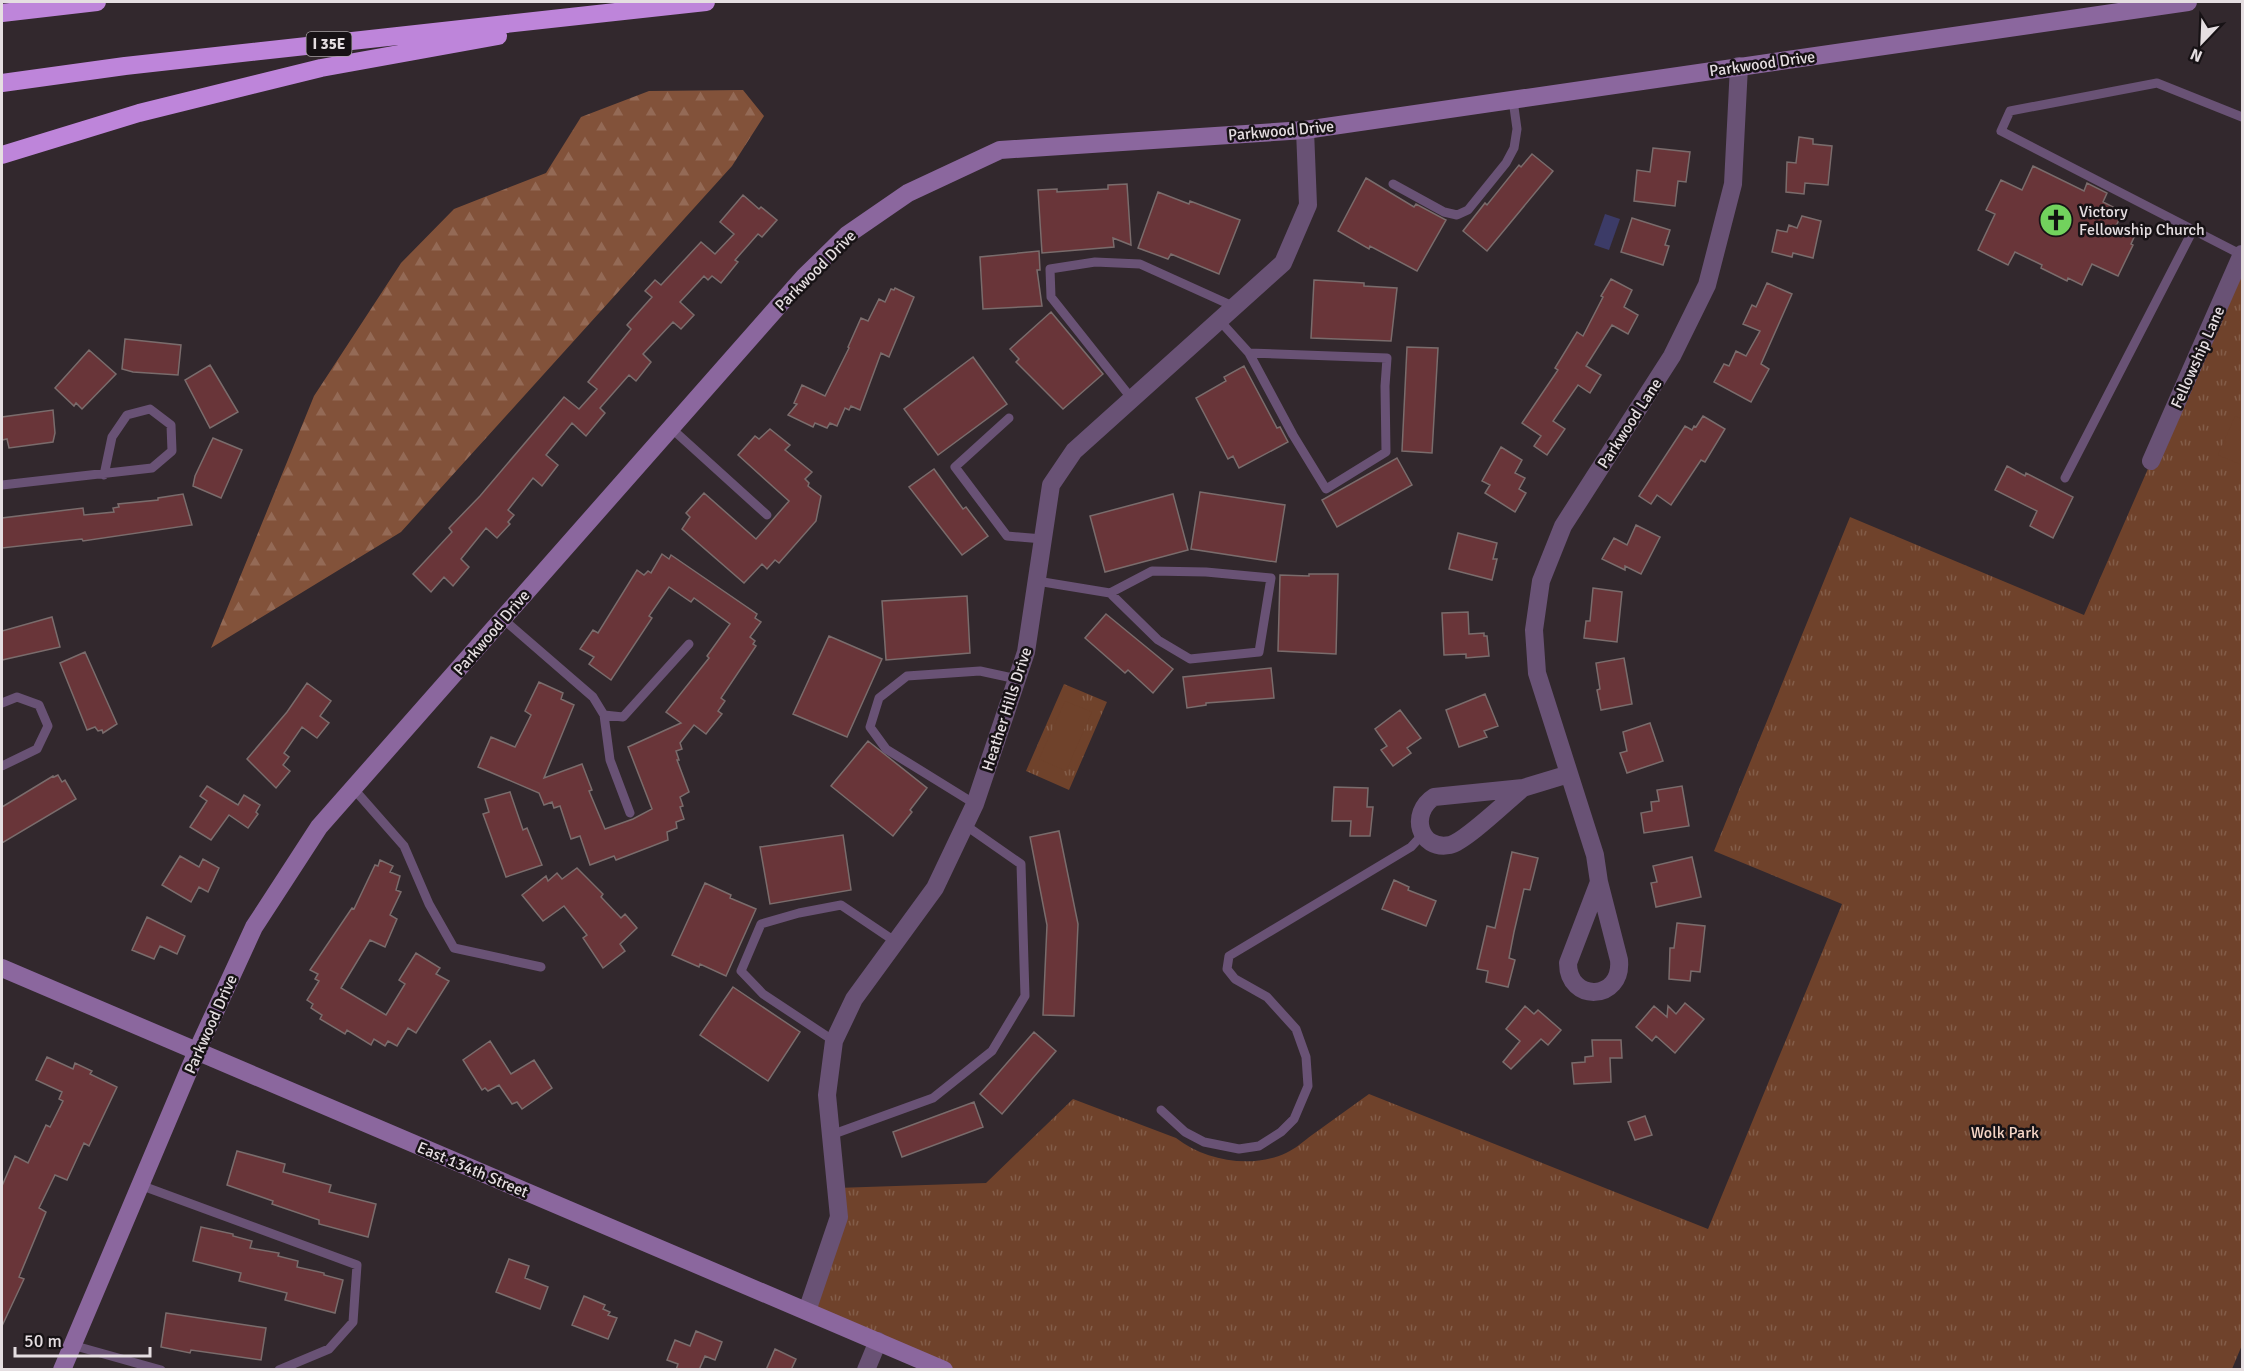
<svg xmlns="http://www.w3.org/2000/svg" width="2244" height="1371" font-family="Signika,sans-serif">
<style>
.grass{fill:url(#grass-tufts)}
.forest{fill:url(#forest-firs)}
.pitch{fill:#6f422b}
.water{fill:#3c3b67}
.building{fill:#693539;stroke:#7a6c6c;stroke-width:1.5}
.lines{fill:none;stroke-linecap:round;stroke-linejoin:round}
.lane{stroke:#695275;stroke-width:9}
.street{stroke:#695275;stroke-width:18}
.secondary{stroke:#8b679e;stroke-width:18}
.highway{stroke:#be85da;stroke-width:18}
.labels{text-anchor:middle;stroke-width:5;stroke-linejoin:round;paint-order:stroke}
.shield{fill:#171215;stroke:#a7a1a4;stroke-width:1.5}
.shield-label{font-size:15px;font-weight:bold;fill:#e5dee1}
.street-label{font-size:16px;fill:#e5dee1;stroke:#171215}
.poi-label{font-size:16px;fill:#e5dee1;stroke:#171215;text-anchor:start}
.park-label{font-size:16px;fill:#f5d5c6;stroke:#171215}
</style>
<defs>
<pattern id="grass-tufts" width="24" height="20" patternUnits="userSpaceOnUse" patternTransform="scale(1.5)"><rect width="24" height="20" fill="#6f422b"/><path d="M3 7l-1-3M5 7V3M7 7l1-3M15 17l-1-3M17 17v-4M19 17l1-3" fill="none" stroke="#835d49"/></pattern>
<pattern id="forest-firs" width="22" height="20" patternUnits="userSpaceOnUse" patternTransform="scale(1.5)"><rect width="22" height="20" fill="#82523a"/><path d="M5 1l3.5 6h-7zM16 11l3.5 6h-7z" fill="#946a56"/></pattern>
</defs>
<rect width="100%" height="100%" fill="#32282d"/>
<path class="grass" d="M2242,254V1345L2232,1369L944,1370L807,1311L839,1217L836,1188L986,1183L1073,1099L1176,1138C1206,1161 1251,1169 1286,1153C1295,1149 1304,1141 1312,1135C1331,1121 1350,1108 1369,1094L1708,1229L1842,904L1714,851L1850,517L2084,615Z
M1064,684L1107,702L1069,790L1026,771Z"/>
<path class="forest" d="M743,90L764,116L732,166L401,532L211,648L314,396L401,263L454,209L546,173L581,117L649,91Z"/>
<path class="pitch" d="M2235,416L2242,419V465L2218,455Z
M1065,701L1092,712L1066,771L1039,759Z"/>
<path class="water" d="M1605,214L1620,219L1609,250L1594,245Z"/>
<path class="building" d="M1799,137L1813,139V144L1832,146L1828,185L1805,183L1804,194L1786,192L1787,162L1796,163Z
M1653,148L1690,152L1686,182L1678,181L1675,206L1634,201L1637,170L1650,172Z
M1532,154L1553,171L1487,251L1463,231L1485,203L1487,205L1519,165L1521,167Z
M2033,166L2084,191L2087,183L2107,193L2103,202L2123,212L2116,226L2135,235L2131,244L2133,245L2118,276L2092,264L2082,285L2068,278L2067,281L2041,268L2042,265L2015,252L2008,265L1978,250L1995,214L1986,210L2001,180L2022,190Z
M1366,178L1414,207L1416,204L1446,220L1417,271L1370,246L1369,249L1338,231Z
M1127,184L1131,245L1113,238L1114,247L1042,253L1038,190L1057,189V192L1108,189V185Z
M1158,192L1189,204L1190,201L1240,220L1219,274L1171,254L1168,259L1138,248Z
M743,195L759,209L761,207L777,220L762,237L758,234L735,260L738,262L721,283L712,276L708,280L704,276L680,302L694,315L681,329L673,322L643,354L651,362L636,381L629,375L600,408L605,413L586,436L572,423L546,455L558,465L542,486L533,478L508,510L514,515L508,522L510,524L497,538L486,528L461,559L469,567L453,586L444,577L431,592L413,574L452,532L449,528L480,496L564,397L579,409L597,389L588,382L631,329L627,325L652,297L645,291L655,280L661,285L701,242L715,254L734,234L720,222Z
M1802,216L1821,221L1813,258L1793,253L1792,257L1772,252L1777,230L1787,232L1789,225L1797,228Z
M1632,218L1670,230L1665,245L1669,246L1663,265L1621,252Z
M1039,251L1040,270H1037L1042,306L983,309L980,257Z
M1611,279L1632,290L1624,307L1638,315L1628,334L1612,325L1586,366L1601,375L1590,393L1578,385L1553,421L1565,429L1547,455L1534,446L1541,436L1522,423L1558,370L1555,368L1577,332L1583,336L1603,297L1601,296Z
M1314,280L1364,283V286L1397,288L1391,341L1311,338Z
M1767,283L1792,294L1761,364L1769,369L1751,402L1714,382L1724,364L1729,366L1736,351L1746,356L1760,331L1743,324L1752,305L1756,307Z
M895,288L914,297L889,357L881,353L860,410L851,406L849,410L845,408L837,426L830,423L827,428L815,423L813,427L788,415L797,404L794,403L802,385L825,396L849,348L848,347L861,318L868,321L879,299L885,302L891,289L894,290Z
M1051,312L1103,374L1063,409L1016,362L1019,359L1010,349Z
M125,339L181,345L178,375L133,372L122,369Z
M1407,347L1438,348L1432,453L1402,451Z
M89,350L116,374L82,409L76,403L74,406L55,388Z
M973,357L1007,404L938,455L904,409Z
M210,365L238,412L210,428L185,380Z
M1244,366L1277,428L1280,427L1288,442L1239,468L1233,456L1228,459L1196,398L1226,381L1224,377Z
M53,410L55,433L53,442L9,448L7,439L2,440V417Z
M1703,416L1725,429L1705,462L1701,460L1671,505L1657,495L1651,504L1639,496L1685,426L1692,430L1694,426L1696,427Z
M770,429L790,445L785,450L812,472L805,479L809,483L808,486L821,496L816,521L779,563L775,560L767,569L762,564L744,583L682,529L690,517L686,513L704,493L756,539L789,501L738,455L755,436L759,439Z
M213,438L242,450L221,498L193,486L195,476Z
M1501,447L1522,460L1515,473L1525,478L1519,489L1526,493L1515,512L1485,493L1490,485L1482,481Z
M1397,458L1412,485L1337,527L1322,500Z
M2007,466L2025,476L2026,473L2073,497L2053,538L2030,526L2037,511L1995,490Z
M934,469L963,509L966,507L988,536L962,555L909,487Z
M1200,492L1285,505L1276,562L1191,549Z
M183,494L192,525L83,541L82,539L2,548V518L83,508L84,515L114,512L113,508L119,507L118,504L158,500V498Z
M1173,494L1188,550L1105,572L1090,516Z
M1636,525L1660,537L1641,574L1625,566V570L1602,559L1614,538L1627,545Z
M1458,533L1497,543L1493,559H1497L1492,580L1449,569Z
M662,554L669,559L671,555L757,614L755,618L761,622L750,637L755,641L753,644L756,646L721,698L725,701L718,711L722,714L709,730L706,734L694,725L680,743L682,749L676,751L679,760H677L689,792L680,797L683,806L680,807L684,819L676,822L677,828L667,832L668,840L616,860L614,856L590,865L580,836L571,839L560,806L554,808L552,802L544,805L539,793L478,767L491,737L515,747L531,715L525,711L539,682L563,693L561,699L574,705L544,778L582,764L592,790L589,791L605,829L633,819L652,809L628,747L681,723L666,712L709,658L707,656L730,624L694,598L691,602L669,587L649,616L652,618L611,680L589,664L594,657L580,649L593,630L598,633L637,570L644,575L648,571L651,573Z
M1309,574H1338L1336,654L1278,651L1280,575L1309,576Z
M1593,588L1622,592L1617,642L1584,638L1586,621H1590Z
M967,596L970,653L886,660L882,601Z
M1468,612L1469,634L1484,633V636H1487L1489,656L1466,658V654L1444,655L1442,613Z
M1106,614L1173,669L1153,693L1128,670L1125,673L1085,638Z
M52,617L60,647L2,660V631Z
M829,636L882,659L847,737L793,714Z
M85,652L117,724L103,733L102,730L98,731L95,727L87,730L60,663Z
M1624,658L1632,704L1601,710L1597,690L1600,689L1596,663Z
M1271,668L1274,698L1206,703V705L1187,708L1183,677Z
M307,683L331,701L320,716L329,723L317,738L302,727L284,753L289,757L283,765L290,771L276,788L247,759L287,712Z
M1485,694L1498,726L1484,731L1487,737L1459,747L1446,710Z
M1400,710L1421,738L1407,748L1411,753L1393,766L1381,750L1387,746L1375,729Z
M1650,723L1663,761L1627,773L1620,753L1627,751L1623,732Z
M868,741L927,788L910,810L912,812L893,836L831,786Z
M58,775L62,782L65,780L76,799L2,843V807L53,776L54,777Z
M207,786L238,805L244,795L260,805L256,812L258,814L248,828L229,815L211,840L190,827L207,801L200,796Z
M1682,786L1689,826L1644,833L1641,813L1652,811L1651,802L1659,801L1657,790Z
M1334,787L1368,788L1367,807H1373L1370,836H1350L1351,821H1332Z
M510,792L523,830L527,828L542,865L506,877L483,814L489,812L485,799Z
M1059,831L1078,924L1074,1016L1043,1015L1047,925L1030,837Z
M843,835L851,890L770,904L760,847Z
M1512,852L1538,858L1530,890L1524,889L1514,932L1509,958L1515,960L1508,987L1486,982L1488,971L1477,969L1487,926L1495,928Z
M180,856L199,867L203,859L219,868L208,892L199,887L191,902L162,885Z
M1692,857L1701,897L1656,907L1651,883L1657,882L1653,866Z
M380,860L393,866L390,872L400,876L396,890L401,892L390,915L397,919L385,947L370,940L341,988L386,1015L405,984L399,980L416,953L440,968L436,974L449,981L416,1033L408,1028L397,1046L388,1041L385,1046L374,1039L371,1045L347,1030L345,1034L320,1019L322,1015L311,1008L313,1004L307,1000L319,981L315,979L318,974L310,970L352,908L354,909L375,865L378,866Z
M577,868L603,894L601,897L621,918L625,914L637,928L620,944L625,951L603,968L583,938L587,935L564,906L543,921L522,895L546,876L548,881L557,873L562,879Z
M1394,880L1409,887L1408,890L1436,901L1426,926L1382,909Z
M705,883L731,895L730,898L756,909L726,976L700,964L699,967L672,955Z
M147,917L185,936L177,954L160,946L154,959L132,950Z
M1677,923L1705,926L1700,972L1691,971L1690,981L1669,979L1670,948H1674Z
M733,987L800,1032L768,1081L700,1035Z
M1685,1003L1704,1019L1675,1053L1656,1036L1652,1041L1636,1027L1654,1006L1667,1017L1668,1006L1676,1014Z
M1525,1006L1534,1014L1538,1010L1561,1030L1548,1045L1541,1039L1511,1069L1503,1062L1520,1041L1506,1029Z
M1034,1032L1056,1051L1002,1114L980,1094Z
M1592,1040H1621L1622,1058H1610L1611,1082L1574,1084L1572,1063L1585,1062V1057L1593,1056Z
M490,1041L511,1074L534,1060L552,1088L522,1109L517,1102L512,1104L499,1085L488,1091L485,1088L482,1090L463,1060Z
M47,1057L73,1069L75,1063L92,1071L90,1074L117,1087L89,1146L84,1143L67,1180L55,1175L39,1208L46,1212L19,1277L24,1279L2,1326V1186L15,1156L28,1163L46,1125L50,1127L63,1101L59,1099L62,1092L36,1080Z
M974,1102L983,1127L902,1157L893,1132Z
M1645,1116L1652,1135L1635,1140L1628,1122Z
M237,1151L285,1164L283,1172L331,1185L329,1192L376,1204L368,1237L319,1224V1220L272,1204L273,1201L227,1185Z
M201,1227L233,1234V1236L252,1241L250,1248L279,1253L278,1256L298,1261L297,1267L324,1273V1275L343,1280L335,1313L285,1300L287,1293L239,1281L241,1273L193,1261Z
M509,1259L529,1266L525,1278L548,1287L540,1309L496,1292Z
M584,1296L605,1305L603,1309L610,1312L608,1315L617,1318L608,1339L572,1325Z
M166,1313L266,1328L261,1360L191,1350L190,1353L161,1347Z
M696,1331L722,1342L715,1360L705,1356L699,1370H676L678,1364L667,1360L675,1340L690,1346Z
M775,1349L796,1359L791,1370H766Z"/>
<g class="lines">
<path class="lane" d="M1393,184L1444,212L1457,215L1468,210L1506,163L1514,148L1517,129L1513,100
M2242,255L2001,131L2010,111L2157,83L2242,117
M1220,321L1249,353L1293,435L1326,489L1386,452L1385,386L1387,358L1249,353
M1132,399L1051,297L1050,269L1095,262L1140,264L1235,307
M1009,418L955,467L1007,536L1043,539
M671,428L767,515
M2065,478L2193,230
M2,485L152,468L172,451L171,425L150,409L127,415L112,437L104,475
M1037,581L1110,593L1158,640L1190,659L1259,652L1271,578L1206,572L1152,571L1110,593
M503,619L593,697L604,715L623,717L689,644
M2,703L17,697L39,705L48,726L37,749L2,766
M604,715L610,760L630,813
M353,788L404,846L429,904L454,948L541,967
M975,804L886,749L870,727L879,698L907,676L980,671L1017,679
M834,1041L763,994L741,971L761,924L799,913L841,905L896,942
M1161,1110L1185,1132L1204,1142L1239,1149L1259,1146L1281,1132L1294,1119L1308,1086L1306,1057L1296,1029L1267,997L1235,979L1227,969L1229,956L1411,847L1423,834
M831,1135L933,1098L992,1051L1025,996L1021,864L965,825
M140,1185L357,1265L353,1322L329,1349L279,1370
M72,1345L161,1370"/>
<path class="street" d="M2151,461L2242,254
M1523,788C1508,800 1465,842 1450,845C1419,851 1409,813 1434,797L1523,788L1569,774
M1599,882L1568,963C1568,1003 1623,1001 1619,960L1599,882L1595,855L1537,673L1534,630L1541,581L1563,526L1672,356L1707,285L1733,184L1739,66
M807,1311L839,1217L827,1095L834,1041L854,999L935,888L975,804L1026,652L1051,485L1074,451L1283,263L1308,205L1305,130
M866,1370L878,1341"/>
<path class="secondary" d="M2,968L944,1370
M62,1370L197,1051L254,927L319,827L804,277L847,235L908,193L1000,150L1305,130L2188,2"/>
<path class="highway" d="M2,13L97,2
M2,83L125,66L706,2
M2,155L139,113L321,68L498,36"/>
</g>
<defs>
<symbol id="church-disc" viewBox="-11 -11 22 22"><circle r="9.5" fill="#72d25d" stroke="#171215"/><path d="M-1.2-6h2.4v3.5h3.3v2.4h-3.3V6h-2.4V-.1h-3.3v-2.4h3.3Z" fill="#111"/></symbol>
</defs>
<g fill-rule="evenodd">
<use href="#church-disc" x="2037" y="201" width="38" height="38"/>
</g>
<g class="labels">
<rect class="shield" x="306.5" y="32" width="45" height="24" rx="4.5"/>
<g class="shield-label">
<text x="329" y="49">I 35E</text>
</g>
<g class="street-label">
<text transform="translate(1762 63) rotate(-8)" y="6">Parkwood Drive</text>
<text transform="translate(1281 130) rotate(-5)" y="6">Parkwood Drive</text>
<text transform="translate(815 270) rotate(-45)" y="6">Parkwood Drive</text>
<text transform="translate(2197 357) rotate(-66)" y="6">Fellowship Lane</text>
<text transform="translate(1629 423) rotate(-57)" y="6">Parkwood Lane</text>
<text transform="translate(491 632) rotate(-49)" y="6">Parkwood Drive</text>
<text transform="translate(1006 709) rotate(-72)" y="6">Heather Hills Drive</text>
<text transform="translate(210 1024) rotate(-66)" y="6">Parkwood Drive</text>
<text transform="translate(473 1169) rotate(23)" y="6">East 134th Street</text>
</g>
<g class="poi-label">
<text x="2079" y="217">Victory<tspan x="2079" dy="18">Fellowship Church</tspan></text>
</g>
<g class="park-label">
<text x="2005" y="1138">Wolk Park</text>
</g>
</g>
<rect width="2244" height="1371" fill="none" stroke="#e5dee1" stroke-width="6"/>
<g transform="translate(2202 42) rotate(203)" stroke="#171215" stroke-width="4.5" paint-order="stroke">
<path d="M0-4.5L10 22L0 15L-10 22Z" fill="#e5dee1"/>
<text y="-9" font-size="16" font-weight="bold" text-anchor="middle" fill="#e5dee1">N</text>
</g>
<path d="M15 1347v9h135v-9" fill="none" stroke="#e5dee1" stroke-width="3"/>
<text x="24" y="1347" font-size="18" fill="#e5dee1" stroke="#171215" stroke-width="4.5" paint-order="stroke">50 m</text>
</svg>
